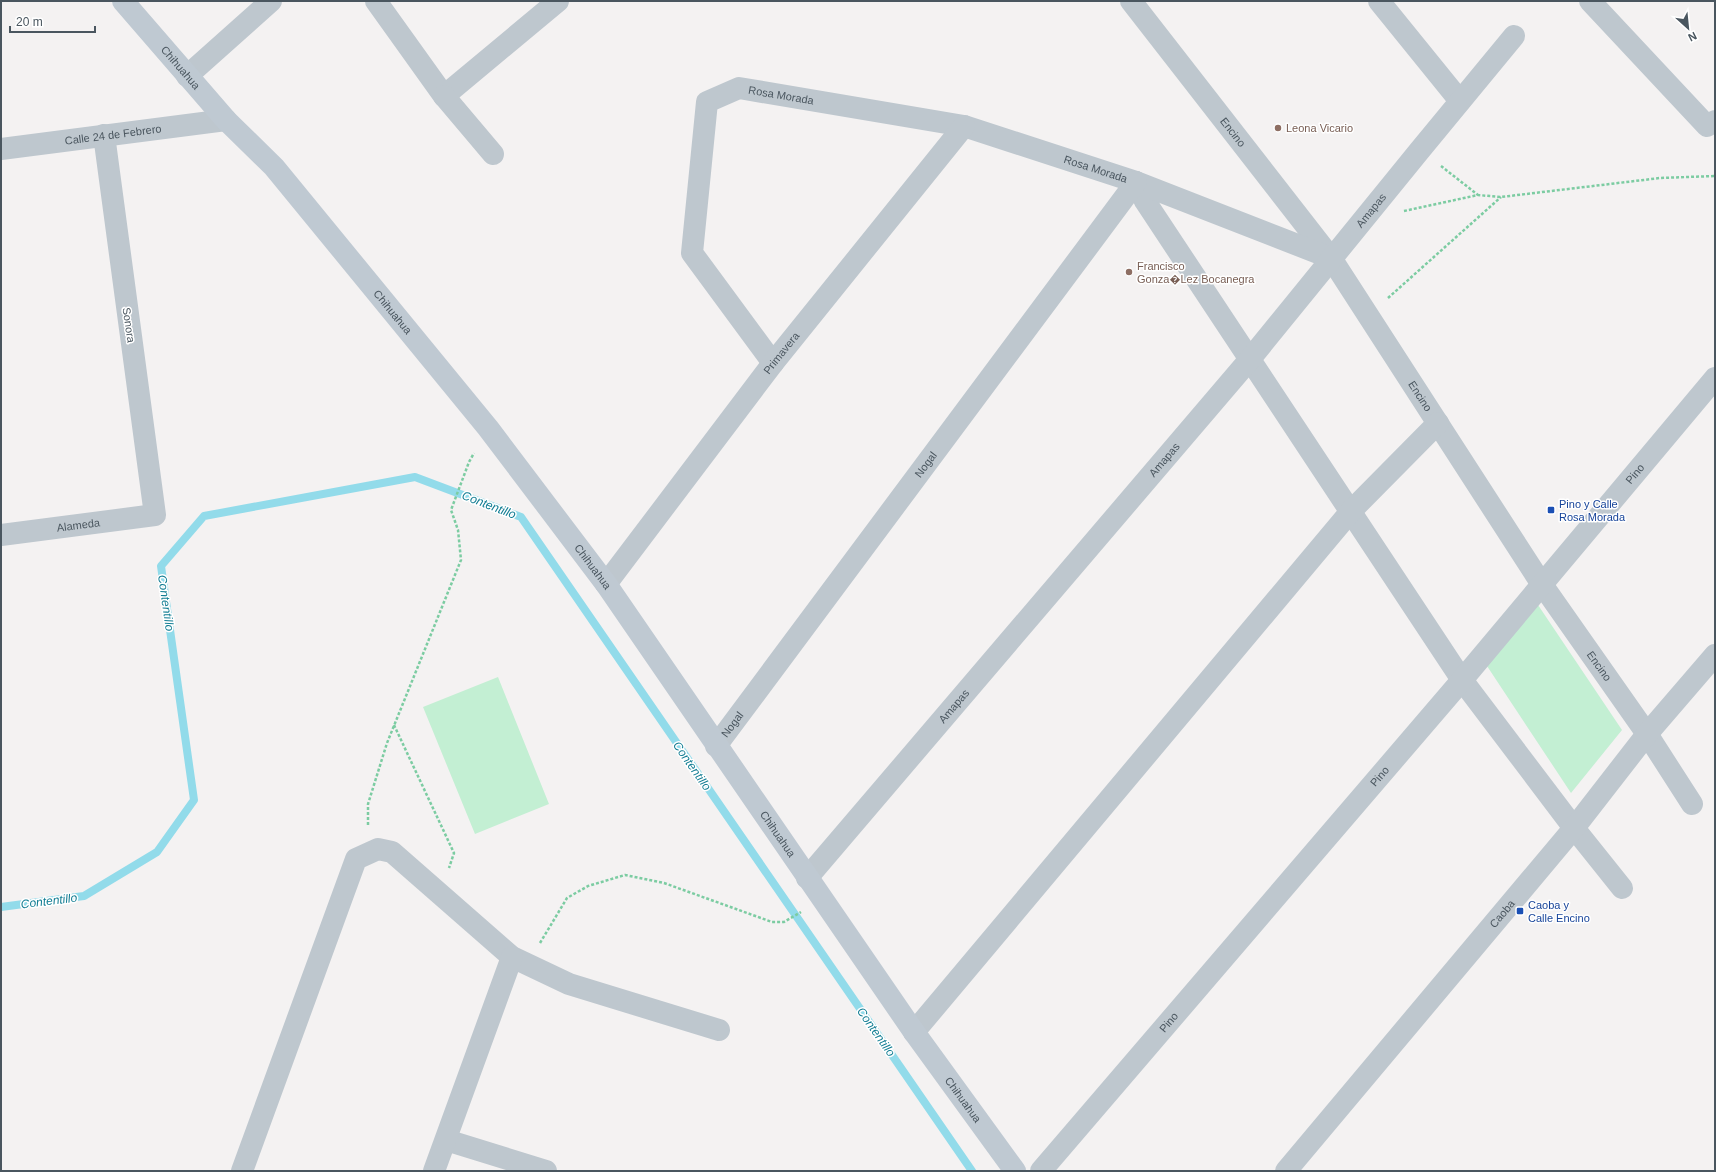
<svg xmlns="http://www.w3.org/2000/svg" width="1716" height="1172" font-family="Arial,sans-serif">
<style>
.green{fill:#c3efd3}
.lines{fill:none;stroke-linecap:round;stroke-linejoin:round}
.stream{stroke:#92dbea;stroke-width:8}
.path{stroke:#7ccca2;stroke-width:2.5;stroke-dasharray:3 2;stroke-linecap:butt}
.street{stroke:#bec7ce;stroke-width:22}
.secondary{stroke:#bfc9d2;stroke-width:22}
.education-dot{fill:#8d6e63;stroke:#fff;stroke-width:1.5}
.transit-dot{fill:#1a4fb4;stroke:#fff;stroke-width:1.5}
.labels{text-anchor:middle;stroke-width:3;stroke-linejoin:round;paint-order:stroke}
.street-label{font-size:11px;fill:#4a565f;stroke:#fff}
.education-label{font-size:11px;fill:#785e54;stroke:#fff;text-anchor:start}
.transit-label{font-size:11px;fill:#164399;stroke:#fff;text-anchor:start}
.water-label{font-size:12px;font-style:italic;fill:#127d93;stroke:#fff}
</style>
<rect width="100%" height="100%" fill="#f4f2f2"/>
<path class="green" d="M1536,602L1622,730L1571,793L1487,666Z
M498,677L549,804L475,834L423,707Z"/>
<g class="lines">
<path class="stream" d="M1,907L84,896L157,852L194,800L161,566L204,516L415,477L521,517L972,1171"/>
<path class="path" d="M1441,166L1478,195
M1404,211L1478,195L1501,197L1660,178L1715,176
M1388,298L1501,197
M394,725L454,853L449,868
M368,825V804L387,743L461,560L458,530L451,510L469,462L474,453
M540,943L567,898L588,886L625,875L664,883L772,922H784L801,912"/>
<g class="street">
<path d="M376,1L444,96L558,1"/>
<path id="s1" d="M1131,1L1331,258L1541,583L1647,734L1692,804"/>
<path d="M1379,1L1460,101"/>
<path d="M1590,1L1707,126L1715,121"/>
<path d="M187,76L271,1"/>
<path d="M444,96L493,154"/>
<path id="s2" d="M1,149L226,120"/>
<path d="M1136,182L1145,201L1462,680L1574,828L1622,888"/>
<path id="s3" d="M773,363L692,253L707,102L739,88L964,126L1136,182L1331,258"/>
<path id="s4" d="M1,535L155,515L104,135"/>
<path id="s5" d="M606,584L773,363L964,126"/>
<path id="s6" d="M716,746L1136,182"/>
<path id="s7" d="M807,878L1250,359L1420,150L1514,36"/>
<path d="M914,1032L1351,511L1438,423"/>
<path d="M446,1140L546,1171"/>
<path d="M242,1171L356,859L378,849L392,852L512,957L569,984L719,1030"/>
<path d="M434,1171L512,957"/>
<path id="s8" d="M1041,1171L1462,680L1715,378"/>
<path id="s9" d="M1286,1171L1574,828L1647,734L1715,655"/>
</g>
<path class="secondary" id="s10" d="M123,1L226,120L274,167L488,428L606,584L914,1032L1015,1171"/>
</g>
<g class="education-dot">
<circle cx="1278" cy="128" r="4"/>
<circle cx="1129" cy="272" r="4"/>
</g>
<g class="transit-dot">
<rect x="1547" y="506" width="8" height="8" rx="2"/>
<rect x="1516" y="907" width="8" height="8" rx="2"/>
</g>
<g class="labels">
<g class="street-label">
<text dy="4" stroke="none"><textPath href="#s10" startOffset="88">Chihuahua</textPath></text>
<text dy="4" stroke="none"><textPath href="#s3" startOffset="366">Rosa Morada</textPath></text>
<text dy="4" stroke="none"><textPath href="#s1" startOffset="166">Encino</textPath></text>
<text dy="4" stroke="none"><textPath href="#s2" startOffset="113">Calle 24 de Febrero</textPath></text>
<text dy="4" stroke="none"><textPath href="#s3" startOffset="690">Rosa Morada</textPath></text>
<text dy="4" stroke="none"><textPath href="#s7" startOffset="874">Amapas</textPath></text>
<text dy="4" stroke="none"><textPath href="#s10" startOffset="412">Chihuahua</textPath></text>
<text transform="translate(129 325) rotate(82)" y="4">Sonora</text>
<text dy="4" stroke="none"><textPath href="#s5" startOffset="290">Primavera</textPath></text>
<text dy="4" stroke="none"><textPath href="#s1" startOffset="490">Encino</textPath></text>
<text dy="4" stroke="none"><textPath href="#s7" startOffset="550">Amapas</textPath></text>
<text dy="4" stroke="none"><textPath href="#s6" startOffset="351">Nogal</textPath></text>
<text dy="4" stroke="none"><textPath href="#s8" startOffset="916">Pino</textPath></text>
<text dy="4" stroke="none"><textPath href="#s4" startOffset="78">Alameda</textPath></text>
<text dy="4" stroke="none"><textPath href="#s10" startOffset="736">Chihuahua</textPath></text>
<text dy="4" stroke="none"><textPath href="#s1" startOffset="814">Encino</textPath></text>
<text dy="4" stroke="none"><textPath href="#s7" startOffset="226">Amapas</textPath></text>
<text dy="4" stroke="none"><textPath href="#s6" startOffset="27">Nogal</textPath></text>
<text dy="4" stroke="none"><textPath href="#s8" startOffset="520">Pino</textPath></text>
<text dy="4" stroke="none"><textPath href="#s10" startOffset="1061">Chihuahua</textPath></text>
<text dy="4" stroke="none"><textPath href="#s9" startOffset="336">Caoba</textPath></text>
<text dy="4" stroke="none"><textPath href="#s8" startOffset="196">Pino</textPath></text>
<text dy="4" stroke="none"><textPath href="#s10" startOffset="1385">Chihuahua</textPath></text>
</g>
<g class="education-label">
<text x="1286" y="132">Leona Vicario</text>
<text x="1137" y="270">Francisco<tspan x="1137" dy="13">Gonza�Lez Bocanegra</tspan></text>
</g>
<g class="transit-label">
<text x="1559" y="508">Pino y Calle<tspan x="1559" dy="13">Rosa Morada</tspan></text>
<text x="1528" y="909">Caoba y<tspan x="1528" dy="13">Calle Encino</tspan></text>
</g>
<g class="water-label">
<text transform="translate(489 505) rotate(21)" y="4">Contentillo</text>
<text transform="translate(166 603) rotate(82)" y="4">Contentillo</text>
<text transform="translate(692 766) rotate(55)" y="4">Contentillo</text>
<text transform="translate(49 901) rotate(-7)" y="4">Contentillo</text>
<text transform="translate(876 1032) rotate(55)" y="4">Contentillo</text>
</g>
</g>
<rect width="1716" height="1172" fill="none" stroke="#4a565f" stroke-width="4"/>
<g transform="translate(1688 28) rotate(153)" stroke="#ffffff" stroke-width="3" paint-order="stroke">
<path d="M0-3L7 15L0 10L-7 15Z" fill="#4a565f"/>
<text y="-6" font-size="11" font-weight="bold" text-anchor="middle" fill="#4a565f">N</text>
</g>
<path d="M10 26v6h85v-6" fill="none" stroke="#4a565f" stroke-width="2"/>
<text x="16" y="26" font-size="12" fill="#4a565f" stroke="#ffffff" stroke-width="3" paint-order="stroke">20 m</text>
</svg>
